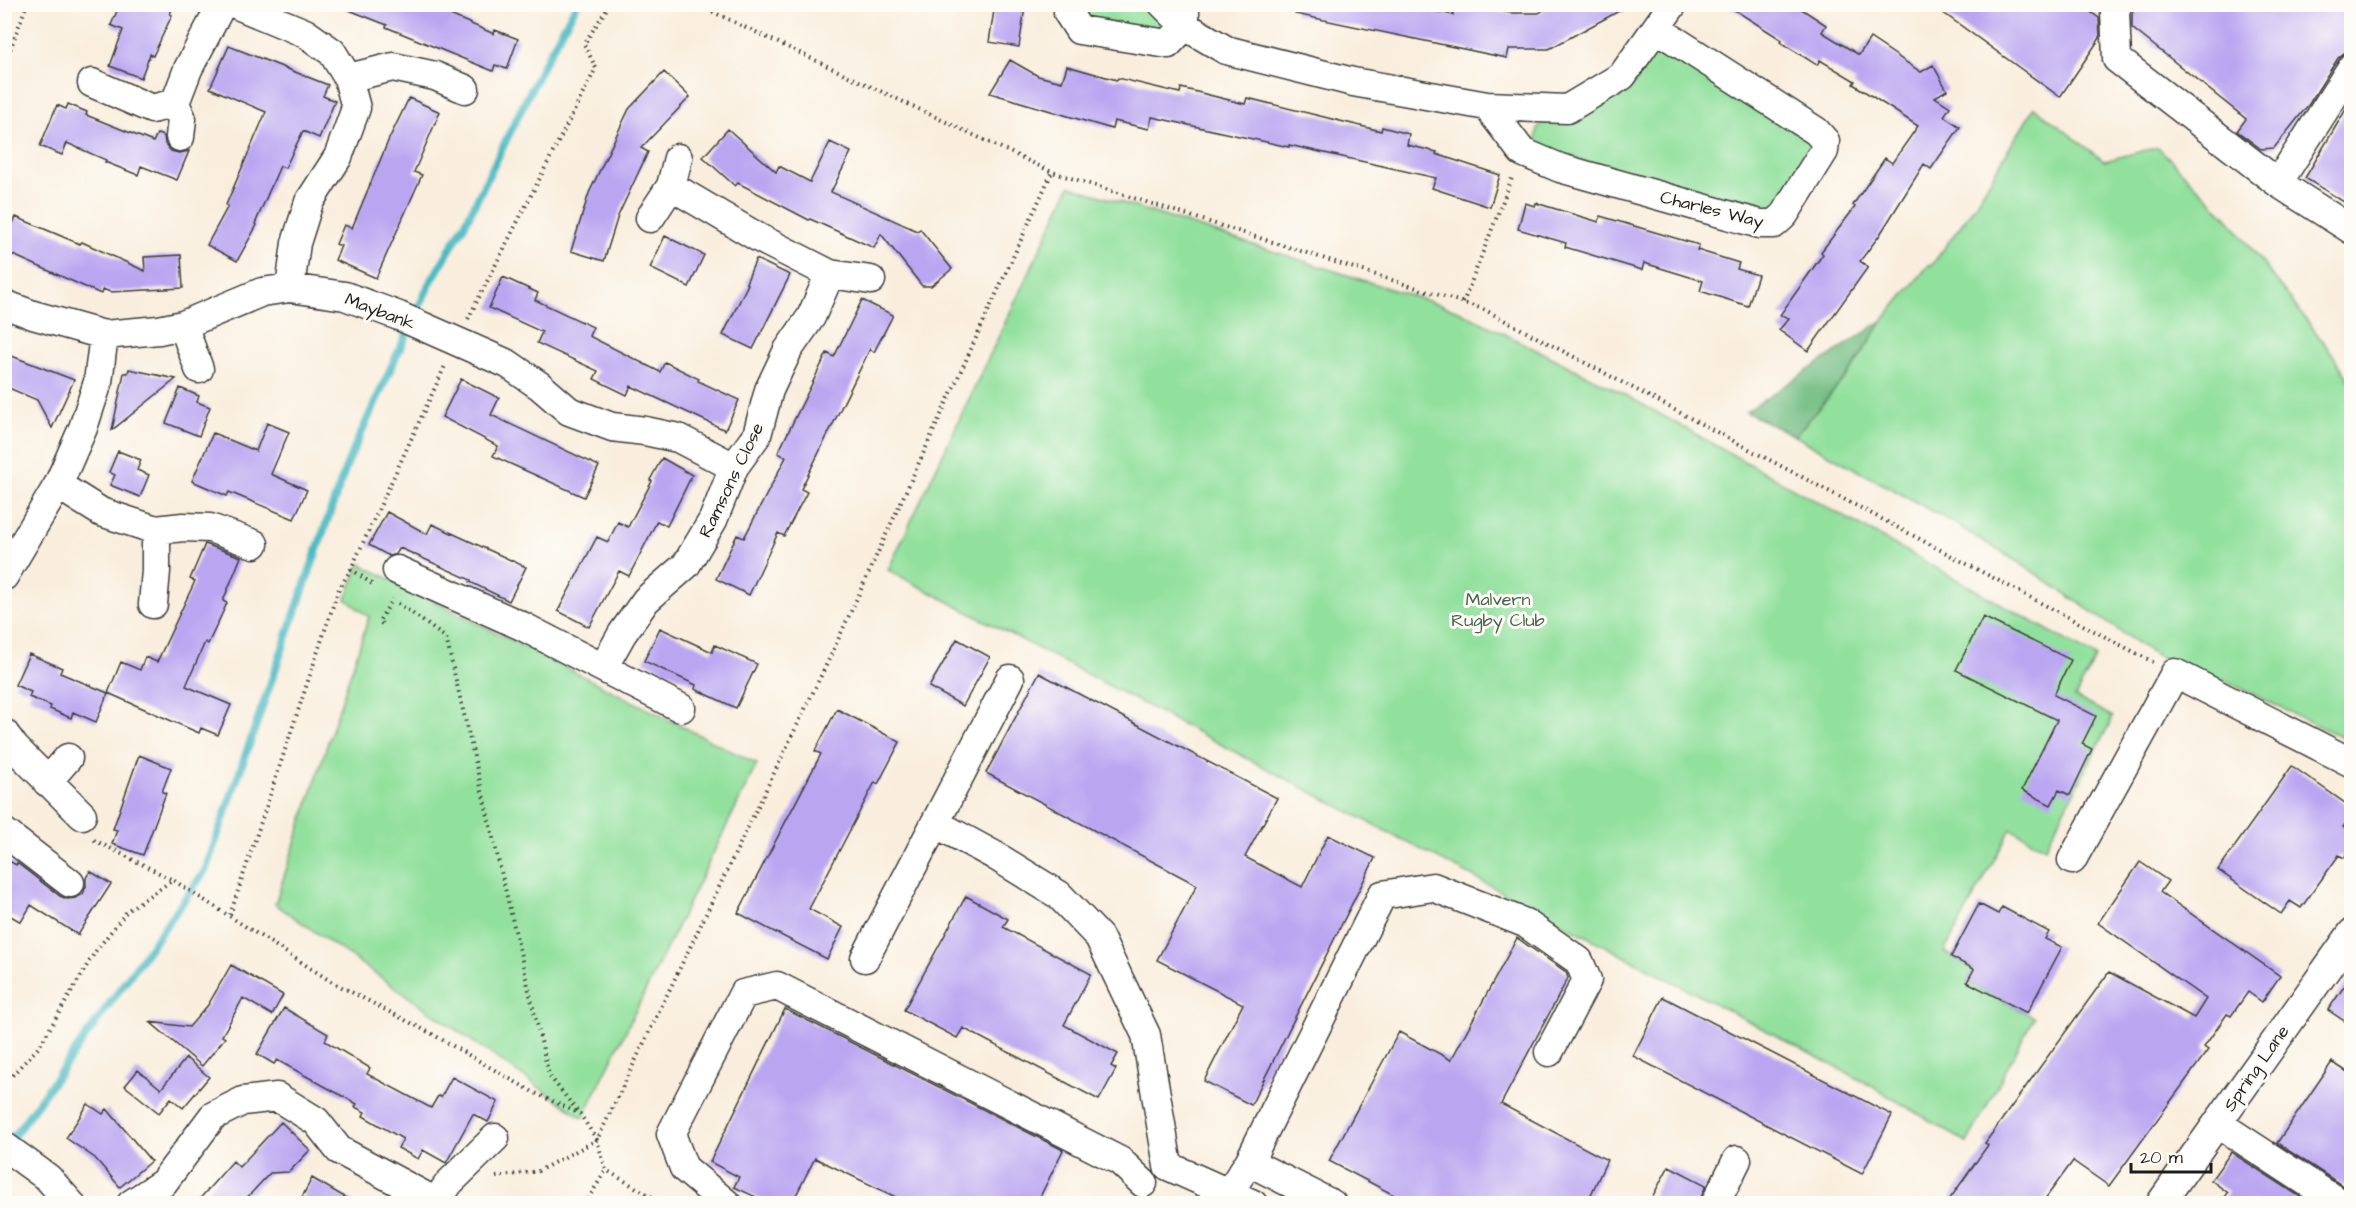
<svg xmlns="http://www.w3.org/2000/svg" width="2356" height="1208" font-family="'Architects Daughter',sans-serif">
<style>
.green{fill:#92e09d;stroke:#577e5c;stroke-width:1.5}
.forest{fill:#75be84;stroke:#486d50;stroke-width:1.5}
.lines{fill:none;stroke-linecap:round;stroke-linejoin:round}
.stream{stroke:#4bbac3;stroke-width:8}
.building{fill:#baa5f1}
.minor-casing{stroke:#3d3c39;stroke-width:31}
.path{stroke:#3d3c39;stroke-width:4;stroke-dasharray:1.5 4.5;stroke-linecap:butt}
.minor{stroke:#fff;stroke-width:28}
.labels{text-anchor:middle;stroke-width:6;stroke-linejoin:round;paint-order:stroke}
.street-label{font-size:18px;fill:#1c1c1c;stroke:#fdfcf7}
.park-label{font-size:18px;fill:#456149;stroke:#fdfcf7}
</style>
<rect width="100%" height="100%" fill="#fdfcf7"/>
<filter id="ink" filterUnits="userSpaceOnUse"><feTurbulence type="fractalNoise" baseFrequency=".0167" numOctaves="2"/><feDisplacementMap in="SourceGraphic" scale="12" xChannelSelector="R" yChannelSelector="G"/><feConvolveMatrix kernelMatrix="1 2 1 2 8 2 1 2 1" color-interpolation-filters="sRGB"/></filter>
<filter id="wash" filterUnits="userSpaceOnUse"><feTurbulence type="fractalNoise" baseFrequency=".008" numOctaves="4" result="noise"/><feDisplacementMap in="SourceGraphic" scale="24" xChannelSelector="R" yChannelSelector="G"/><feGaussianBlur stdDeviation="1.35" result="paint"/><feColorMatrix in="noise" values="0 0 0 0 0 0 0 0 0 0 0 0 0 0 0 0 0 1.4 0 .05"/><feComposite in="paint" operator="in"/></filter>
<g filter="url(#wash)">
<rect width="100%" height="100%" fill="#f9eedd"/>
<path class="green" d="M1079,5H1149L1171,31L1082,19Z
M1666,51L1815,144L1769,213L1546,150L1536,141L1538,127L1544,123L1560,119L1651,56Z
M2034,107L2104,161L2158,147L2227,217L2331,352L2351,383V742L2226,681L2177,666L2146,649L2026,567L1952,522L1795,436L1853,368L1883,320L1929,265H1932L1974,207Z
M1070,186L1459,311L1620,392L2096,657L2075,697L2113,717L2045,848L2011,829L1944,952L1974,969L1967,982L2034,1017L1967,1143L1870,1085L888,570Z
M360,564L757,764L583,1118L275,904L369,617L346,599Z"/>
<path class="forest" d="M1883,320L1853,368L1795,436L1746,412Z"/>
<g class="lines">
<path class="stream" d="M9,1143L205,871L347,464L429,285L466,222L544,63L577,4"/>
</g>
<g id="blocks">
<path class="building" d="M120,4H174L170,14L172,15L153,56L150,54L141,78L110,66L123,30L111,25Z
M340,4H425L494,34L495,30L518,39L507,69L495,65L493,71L386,27L387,25L339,6Z
M995,4L1025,7L1019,47L989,42Z
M1296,4H1403L1453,15L1454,8L1465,10L1467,4L1510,13H1539L1552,4H1632L1549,49H1509L1507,58L1295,14Z
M1725,4H1794L1826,25L1822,32L1859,55L1870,38L1921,72L1933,65L1947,90L1935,97L1950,107L1944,116L1960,127L1931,169L1924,164L1879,236L1860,261L1868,267L1808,351L1779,330L1789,318L1780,315L1823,254L1821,252L1855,207L1853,205L1885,158L1892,163L1918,126L1853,84L1855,81L1820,60L1817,65L1780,42L1782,40Z
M1931,4H2079L2099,18L2100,38L2060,97Z
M2136,4H2352V51L2344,53L2338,58L2309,104L2274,148L2261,149L2237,131L2246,119L2132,28V14Z
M229,46L328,85L323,96L335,101L319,138L303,131L285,168L280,166L255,224L257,225L237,261L207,245L228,206L226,205L266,112L210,88Z
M1010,60L1038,76L1062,82L1067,66L1117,80L1118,78L1180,93L1181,88L1245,104L1247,98L1381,131L1382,127L1409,134L1407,145L1437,152L1436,154L1500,175L1490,207L1432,188L1436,178L1289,145V147L1152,117L1149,129L1114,121L1112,129L990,93Z
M664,72L690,97L641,148L648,152L618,216L604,261L571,251L589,193L629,109Z
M409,98L440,112L414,172L422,175L376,278L335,260L341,246L336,244L344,225L352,228L389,139Z
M2352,99V207L2305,178Z
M68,104L87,112L86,115L153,142L157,134L164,136L165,144L171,151L179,153L189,151L177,180L141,166L138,175L105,162L106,160L67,143L62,155L40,146L57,105L66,109Z
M728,129L776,172L779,166L810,182L830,142L851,152L831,192L917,231L920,229L952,269L931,286H922L881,234L874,248L810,219L809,220L738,183L735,186L703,157Z
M1525,203L1535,206L1536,203L1599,222L1600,216L1699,245L1697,250L1739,263L1737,269L1758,275L1748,306L1700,291L1703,281L1644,263L1642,270L1565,247L1566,243L1518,229Z
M16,217L80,244L82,242L145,271L144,257L181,255L183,288L110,292L103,289L101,294L4,251V243Z
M665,236L704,255L689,287L650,268Z
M756,259L790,275L753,349L723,335L748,284L746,283Z
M503,277L538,293L535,300L593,327L589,336L660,372L665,362L699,379L698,381L739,400L725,430L631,386L627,395L594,379L598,371L537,343L542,332L489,308Z
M862,300L893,315L874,352L870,349L801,489L807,492L784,536L778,533L749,595L716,579L737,535L744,538L786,457L778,453L827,353L834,357Z
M4,353L74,380L52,428L37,400L4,386Z
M129,369L176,379L112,430L124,373H128Z
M461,379L499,398L491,415L599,466L584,497L493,456L498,446L442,417Z
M180,388L199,396L197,402L210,407L199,436L166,423Z
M267,423L289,432L271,474L307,490L294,519L229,492L227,496L192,481L213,433L256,451Z
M118,451L141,460L137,470L149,475L140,497L110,485L115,475L109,472Z
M662,458L692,475L667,526L657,521L629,576L619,571L589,627L558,611L597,537L608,542L618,522L628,527L652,481L650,480Z
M387,512L427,534L432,524L526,567L509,601L470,582L471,580L400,548L396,554L389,556L369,545Z
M205,544L241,557L223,601L227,603L208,644L205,642L186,686L231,705L218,735L201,728L199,733L108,693L121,662L140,670L145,657L157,662L195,581L190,579Z
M1983,617L2071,660L2054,695L2096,716L2082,744L2092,749L2070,795L2059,790L2051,805L2022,790L2057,720L1956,670Z
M660,628L712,652L715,645L757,664L736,708L695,689L696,685L644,661Z
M957,639L990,657L963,706L929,687Z
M29,654L62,668L60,673L108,693L96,722L73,712L71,718L50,709L51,706L29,697L31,692L15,685Z
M1039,673L1277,798L1245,857L1302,887L1328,835L1375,858L1251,1105L1204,1081L1243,1004L1157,960L1197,885L986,773Z
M837,709L900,742L878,784L875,782L809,909L843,927L827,959L738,913L821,754L815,751Z
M139,755L171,768L162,792L166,793L143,855L112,844L117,830L113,829Z
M2292,766L2352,808V815L2343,827L2352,833V847L2344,858L2339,855L2301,908L2290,901L2281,914L2218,870Z
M4,858L16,865L17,863L60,896L67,899L76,898L83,894L86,886V878L90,871L111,884L78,935L31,905L21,922L4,912Z
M2140,862L2168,881L2160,892L2280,976L2262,1002L2248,992L2231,1016L2227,1014L2204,1047L2208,1050L2109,1186L2073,1161L2042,1203H1947L1988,1145L1985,1143L2109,972L2194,1018L2206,999L2098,923Z
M966,896L1008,919L1003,927L1091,974L1064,1025L1118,1054L1111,1066L1116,1069L1099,1100L963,1028L957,1038L904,1010Z
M1979,904L1998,914L2002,907L2049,932L2045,939L2062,947L2027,1013L1967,982L1974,969L1951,957Z
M1517,938L1566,972L1568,978L1501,1104L1607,1160L1587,1203H1409L1329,1161L1399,1032L1451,1060Z
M231,965L283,995L272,1015L243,998L222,1036L225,1038L202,1066L150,1022L189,1027L208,1005Z
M2352,975V1026L2328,1010Z
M1663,997L1892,1115L1862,1174L1633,1056Z
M284,1008L328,1034L325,1041L370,1068L367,1074L431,1108L438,1096L441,1097L452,1077L498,1102L488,1122L473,1114L446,1163L423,1150L418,1159L398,1148L403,1139L363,1116L365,1112L355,1107L357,1104L277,1060L274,1064L257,1054Z
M785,1009L1063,1150L1037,1203H908L815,1158L792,1203H769L734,1187L739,1177L710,1162Z
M186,1058L209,1077L183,1108L171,1098L159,1113L125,1086L138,1070L161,1089Z
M2332,1062L2352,1075V1192L2277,1143Z
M88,1104L103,1114L107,1109L151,1161L120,1187L95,1158L66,1138Z
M281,1122L310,1150L289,1172L270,1173L242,1203H196L233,1161L239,1167Z
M2231,1152L2310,1203H2221L2228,1193L2211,1180Z
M1669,1166L1706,1185L1699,1203H1649Z
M312,1178L355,1203H299Z"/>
</g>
</g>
<g filter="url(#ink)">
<use href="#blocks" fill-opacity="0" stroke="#3d3c39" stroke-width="1.5"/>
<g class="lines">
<defs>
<path id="minor" d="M235,4L305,33L332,52L348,78L356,108L338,157L309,202L296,243L290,288
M1070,4L1068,13L1079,30L1168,44L1185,26V7
M1163,4L1185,26L1226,50L1353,82L1487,106L1567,109L1622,76L1673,4
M2118,4L2115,11L2117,59L2278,183
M2352,67L2278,183L2352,230
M348,78L393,67L435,76L465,89
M92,83L152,109L175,103
M1487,106L1522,152L1560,168L1760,224H1774L1784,215L1824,151L1825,141L1816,131L1657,29
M180,137L182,119L175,103L188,69L222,4
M650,218L671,186
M830,274L871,280
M4,304L33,315L104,335L159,330L183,325L262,292L290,288L345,296L399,316L508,364L540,386L569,411L612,427L645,431L678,438L734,467
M183,325L199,369
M58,485L101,512L156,530L183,527L210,528L254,544
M397,570L522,626L603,668L622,634L646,600L686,565L713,520L734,467L757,435L769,390L788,350L811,317L830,274L759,238L671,186L678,158
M4,576L58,485L83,428L98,382L104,335
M153,604L156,571V530
M603,668L681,708
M4,733L15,748L82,815
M47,782L68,758
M935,823L994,855L1059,895L1099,937L1146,1035L1168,1166
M4,832L70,883
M2072,860L2175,673L2352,763
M865,958L1010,679
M2217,1123L2341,1204
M4,1146L48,1178L71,1204
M1249,1162L1332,1204
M1168,1166L1253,1204
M1229,1192L1249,1162L1382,895L1433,887L1525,923L1579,961L1587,980L1549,1052
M131,1204L163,1183L213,1116L243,1101L277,1097L316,1121L339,1150L436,1202L449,1183L495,1138
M727,1204L684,1168L671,1134L743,994L777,986L1120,1161L1143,1183
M1715,1204L1737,1160
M2160,1204L2352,933"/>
</defs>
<use href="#minor" class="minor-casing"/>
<path class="path" d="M696,4L1052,172L1483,309L2153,662
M4,66L27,4
M1463,303L1512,178
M468,319L596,68L584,44L610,4
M351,569L372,584
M398,603L446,638L549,1075L578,1112
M382,624L379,621L393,599
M94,840L173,880
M230,915L338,591L351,569L445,366
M4,1084L39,1047L95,952L128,910L173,880L332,982L432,1034L533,1092L580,1114L597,1140L831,655L1052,172
M496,1177L538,1171L597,1140L606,1170L664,1204
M585,1204L606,1170"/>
<use href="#minor" class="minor"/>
</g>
</g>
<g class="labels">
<g class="street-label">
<text transform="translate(1712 209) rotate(14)" y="6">Charles Way</text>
<text transform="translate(380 311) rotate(21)" y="6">Maybank</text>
<text transform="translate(731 480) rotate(-64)" y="6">Ramsons Close</text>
<text transform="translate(2256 1068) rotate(-55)" y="6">Spring Lane</text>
</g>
<g class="park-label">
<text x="1498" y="605">Malvern<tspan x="1498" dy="21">Rugby Club</tspan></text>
</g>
</g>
<rect width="2356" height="1208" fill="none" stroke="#fdfcf7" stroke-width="24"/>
<path d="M2131 1163v9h80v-9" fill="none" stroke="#1c1c1c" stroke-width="3"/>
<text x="2140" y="1163" font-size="18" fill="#1c1c1c" stroke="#fdfcf7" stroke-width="4.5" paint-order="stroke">20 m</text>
</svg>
